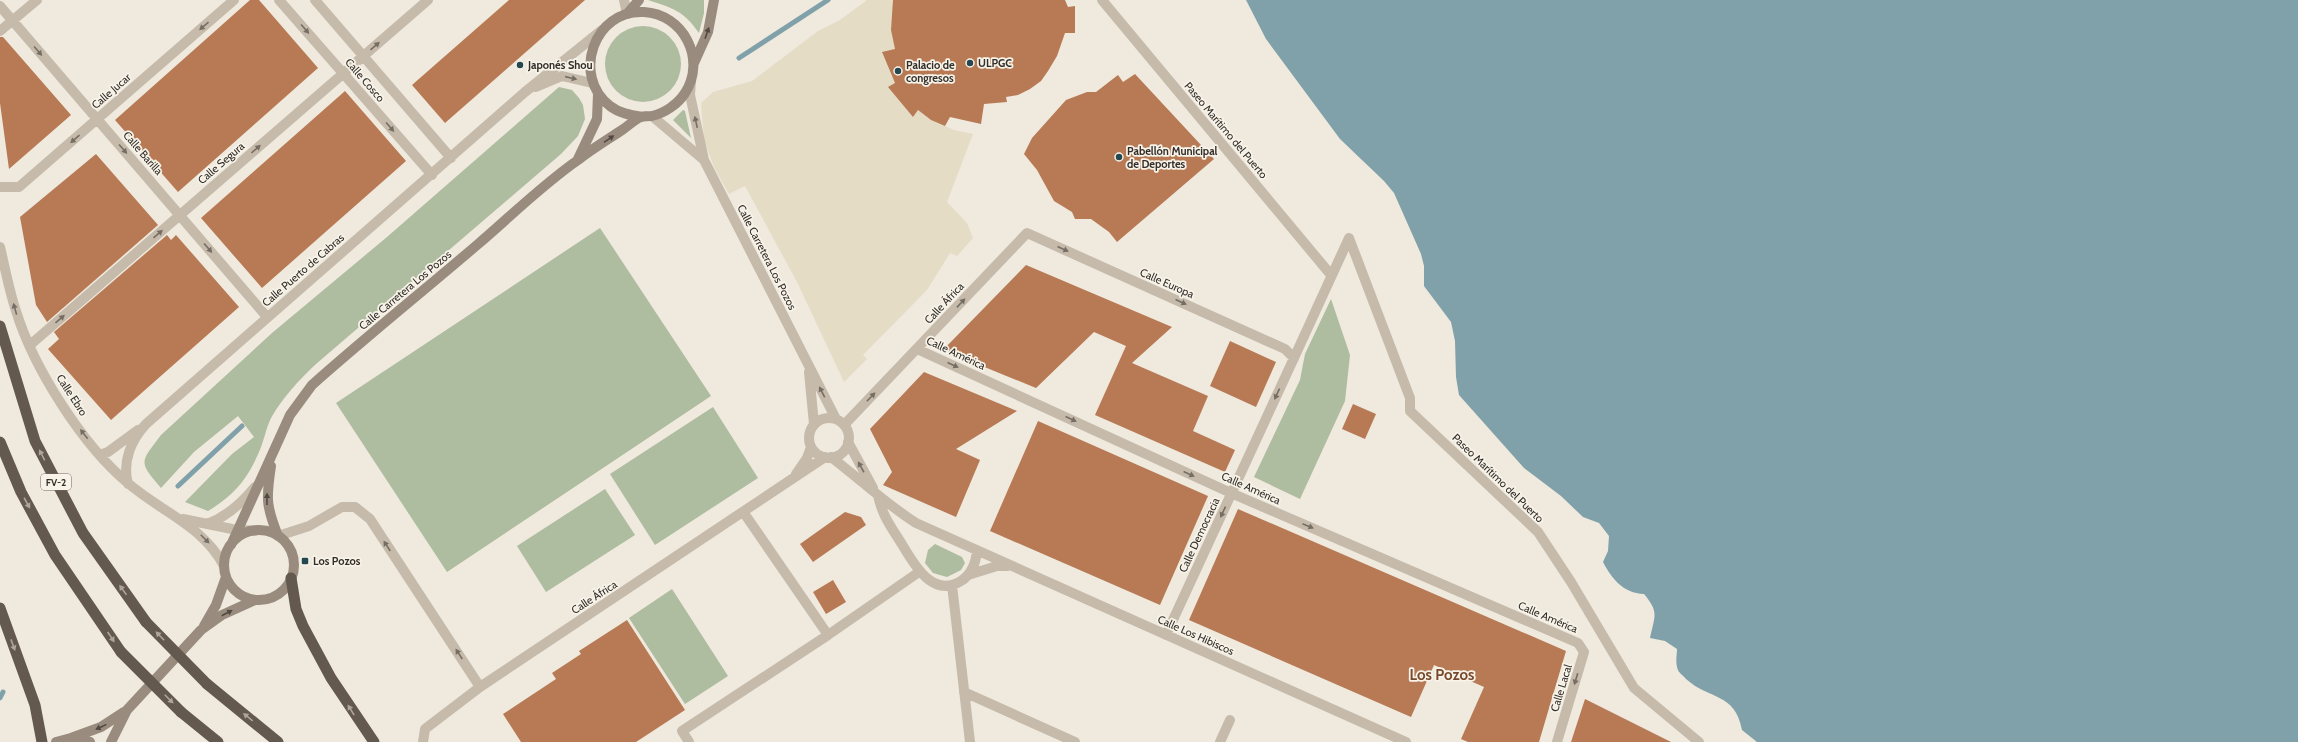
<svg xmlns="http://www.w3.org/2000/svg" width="2298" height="742" font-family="Cabin,sans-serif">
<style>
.green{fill:#aebc9f}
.plaza{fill:#e5dcc6}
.water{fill:#80a1a9}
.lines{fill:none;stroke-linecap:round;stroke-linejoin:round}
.stream{stroke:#80a1a9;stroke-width:5}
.building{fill:#b77a54}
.pedestrian{stroke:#c6bbab;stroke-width:10}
.minor{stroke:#c6bbab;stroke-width:10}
.secondary{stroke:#998b7d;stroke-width:10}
.trunk{stroke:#64594e;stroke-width:11}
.trunk-bridge{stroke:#64594e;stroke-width:11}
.oneway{fill:#766d64}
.oneway2{fill:#524a42}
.oneway3{fill:#aea69c}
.poi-dot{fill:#244751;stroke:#f7f3e9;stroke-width:1.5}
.labels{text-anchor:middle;stroke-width:3.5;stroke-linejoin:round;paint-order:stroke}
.shield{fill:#f7f3e9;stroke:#6e6963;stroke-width:1}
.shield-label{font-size:10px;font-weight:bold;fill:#342e29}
.poi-label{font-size:11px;font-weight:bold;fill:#342e29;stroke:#f7f3e9;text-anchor:start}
.street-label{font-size:11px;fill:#342e29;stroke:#f7f3e9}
.district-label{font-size:15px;font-weight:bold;fill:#79492c;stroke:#f7f3e9}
</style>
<rect width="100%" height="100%" fill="#efe9de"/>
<path class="green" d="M648,0H704V13L699,33C683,10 672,8 648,0Z
M605 64a38 38 0 1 1 76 0a38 38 0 1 1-76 0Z
M559,87L572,90L579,98L583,105L585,119L578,136L561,154L316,364C299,380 283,397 271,418C266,428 264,441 259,452C247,480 234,495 208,511L185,502L232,454L254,437L238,416L194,452L161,488C138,461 140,463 161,435L272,333L387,237Z
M683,110L685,111L691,138L673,120Z
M600,228L711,396L447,572L336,403Z
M1331,299L1350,355L1345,401L1300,499L1254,477L1300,380L1305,354Z
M713,407L758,478L655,545L610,474Z
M605,489L635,535L546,592L517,546Z
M935,544L962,557L965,563L961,570L947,577L933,573L925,563L928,550Z
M672,589L728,676L685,704L629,618Z"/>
<path class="plaza" d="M867,0H892L893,2L895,49L882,53L895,83L913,116L918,110L931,120L954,130L973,134L947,202L967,223L973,238L957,256L950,253L927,290L863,355L867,359L844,382L797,282L745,186L729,194L715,169L704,141L701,103L713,92L752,81L818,31L840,20Z"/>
<path class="water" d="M1246,0H2298V742H1757L1742,730C1735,692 1709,700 1686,679C1684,676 1679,673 1678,670C1675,663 1677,655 1677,649L1665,641L1650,638C1655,615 1659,612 1644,594C1623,593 1612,579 1603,562L1608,551L1609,536L1599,523L1583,517L1561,496L1524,468L1459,395L1456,377L1455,341L1451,322L1424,286V266L1421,254L1394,193L1384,181L1340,139L1266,39Z"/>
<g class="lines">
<path class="stream" d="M739,58L828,0
M178,486L242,426
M0,698L3,692"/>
</g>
<path class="building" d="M250,0H259L318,68L178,192L115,120Z
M509,0H585L445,123L412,85Z
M893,0H1065L1068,7L1075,6V33H1065L1057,56L1048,71L1041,81L1030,89L1018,95L1006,97L1007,102L984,104L981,124L950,117L945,126L931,120L918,110L913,117L888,87L895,83L882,52L895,49L891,30Z
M0,37H3L71,115L9,169L0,103Z
M1135,74L1214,159L1117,242L1109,232L1091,219H1075L1072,212L1054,201L1037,170L1024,154L1032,138L1066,100L1087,92H1096L1118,75L1123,82Z
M345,91L406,161L262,288L201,218Z
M96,154L158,225L47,322L36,305L20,217Z
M167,235L171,240L176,235L239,307L111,420L48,349L59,339L54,332Z
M1026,265L1172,327L1132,363L1208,396L1193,431L1235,450L1225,472L1095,415L1126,346L1094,332L1036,388L943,350Z
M1230,341L1276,362L1256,407L1210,386Z
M924,372L1017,411L956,449L980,460L956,517L883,485L892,472L870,429Z
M1353,404L1376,414L1365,439L1342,429Z
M1038,421L1208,496L1160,605L990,531Z
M1238,509L1566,651L1539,742H1468L1461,739L1484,687L1434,665L1411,717L1189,620Z
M845,512L861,517L866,525L813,562L800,544Z
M833,580L846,602L826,614L813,592Z
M627,620L685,710L636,742H521L503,714L556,679L552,673L581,654L579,651Z
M1585,699L1671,742H1571Z"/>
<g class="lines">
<path class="pedestrian" d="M1102,0L1331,275
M1349,238L1410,398V411L1538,532L1571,582L1634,688L1699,742
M1294,358L1349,238"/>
<path class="minor" d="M279,0L432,175
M315,0L451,158
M624,0L627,14
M0,6L267,317
M0,31L37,0
M691,80L690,95L704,160L836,419
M536,87L562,76L592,83
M652,116L704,160
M0,187H19L234,0
M0,247C5,268 9,290 16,311C34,369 83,446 129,484C162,512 203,526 224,566
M30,345L428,0
M917,349L1231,493L1578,643L1584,652L1557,742
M809,372L814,424
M809 438a20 20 0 1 1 40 0a20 20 0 1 1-40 0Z
M844,425L1027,233L1285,349L1294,358L1166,635
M848,442L873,488
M100,455L108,452L138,430
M831,457C860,479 886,504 916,523L1406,742
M796,474L807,458L811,447
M128,484C122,462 131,440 146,424L525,92L602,30
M878,495C882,516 892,528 903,546C915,566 933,598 961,581C972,574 976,563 977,550
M744,513L828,635
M183,519L232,529L255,531
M207,524C226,517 242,503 255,487
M278,536L309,526L342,507H355L370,519L480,687
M968,575L997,566H1008
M952,585L970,742
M964,692L1075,742
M423,742L425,729L480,687L825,457
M689,742L682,731L828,635L919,572
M1220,742L1230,720"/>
<path class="secondary" d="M627,14L639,0
M694,63L708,32L714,0
M578,159L597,119L598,94
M271,466C266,498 266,506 278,536
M224 565a35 35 0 1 1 70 0a35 35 0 1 1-70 0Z
M231,545L290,415L312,385C366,337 422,292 477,245C510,217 542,185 578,160C592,149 607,140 622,130C628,126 634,120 641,117C644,116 648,116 652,116C665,113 678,104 685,93C707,59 683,14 644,12C594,9 571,76 610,106C619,113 630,115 642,117
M204,626L216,605L226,577
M71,738L101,727L124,712
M56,742L71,738L90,742
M111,742L127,710L201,630L222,615L255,600"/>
<path class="trunk" d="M0,326L35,441L83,533L146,622
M0,442L21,492L55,555L121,652
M291,578L296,609L303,626L331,678L374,742
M0,608L35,705L42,742
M207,684L278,742
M181,712L218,742"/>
<path class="trunk-bridge" d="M146,622L207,684
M121,652L181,712"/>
</g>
<defs><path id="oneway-solid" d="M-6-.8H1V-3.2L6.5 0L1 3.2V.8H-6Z"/></defs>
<g class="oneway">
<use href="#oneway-solid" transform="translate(204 26) rotate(139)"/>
<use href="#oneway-solid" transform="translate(305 29) rotate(49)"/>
<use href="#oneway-solid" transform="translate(375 46) rotate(-41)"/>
<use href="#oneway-solid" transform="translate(38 51) rotate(49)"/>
<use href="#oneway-solid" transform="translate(571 78) rotate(13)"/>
<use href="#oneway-solid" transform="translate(696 122) rotate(-102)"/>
<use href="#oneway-solid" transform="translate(390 127) rotate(49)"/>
<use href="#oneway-solid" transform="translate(75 139) rotate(139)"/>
<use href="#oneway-solid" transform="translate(123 149) rotate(49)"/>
<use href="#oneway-solid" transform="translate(256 149) rotate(-41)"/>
<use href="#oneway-solid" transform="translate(158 234) rotate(-41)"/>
<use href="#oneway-solid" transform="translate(208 248) rotate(49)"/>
<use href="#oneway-solid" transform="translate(1063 249) rotate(24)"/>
<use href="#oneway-solid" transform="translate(1181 302) rotate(24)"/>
<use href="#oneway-solid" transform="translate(961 303) rotate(-47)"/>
<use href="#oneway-solid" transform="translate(15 309) rotate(-106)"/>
<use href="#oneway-solid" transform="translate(60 319) rotate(-41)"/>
<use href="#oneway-solid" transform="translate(953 365) rotate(25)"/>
<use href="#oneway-solid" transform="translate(822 392) rotate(-117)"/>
<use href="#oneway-solid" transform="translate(1277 394) rotate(115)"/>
<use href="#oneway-solid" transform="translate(871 397) rotate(-46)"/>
<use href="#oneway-solid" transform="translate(1071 419) rotate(25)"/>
<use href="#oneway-solid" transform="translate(84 434) rotate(-128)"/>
<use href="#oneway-solid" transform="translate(861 467) rotate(-119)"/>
<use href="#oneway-solid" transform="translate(1189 474) rotate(25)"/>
<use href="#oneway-solid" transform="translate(1223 512) rotate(115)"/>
<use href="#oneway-solid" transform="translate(1308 526) rotate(23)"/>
<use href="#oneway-solid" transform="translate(205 539) rotate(45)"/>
<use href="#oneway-solid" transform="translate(387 546) rotate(-123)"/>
<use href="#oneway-solid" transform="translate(459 654) rotate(-123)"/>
<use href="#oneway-solid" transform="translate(1576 679) rotate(107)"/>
</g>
<g class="oneway2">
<use href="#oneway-solid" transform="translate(707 33) rotate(-71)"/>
<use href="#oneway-solid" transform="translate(609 139) rotate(-34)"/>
<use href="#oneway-solid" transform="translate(267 499) rotate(-90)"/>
<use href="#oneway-solid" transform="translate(227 613) rotate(-28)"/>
<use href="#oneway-solid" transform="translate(101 727) rotate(154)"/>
</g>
<g class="oneway3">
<use href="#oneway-solid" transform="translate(42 455) rotate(-117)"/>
<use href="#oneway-solid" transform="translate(27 503) rotate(61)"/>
<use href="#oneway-solid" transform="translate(123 590) rotate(-126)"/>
<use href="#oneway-solid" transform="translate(160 636) rotate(-134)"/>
<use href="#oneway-solid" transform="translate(111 637) rotate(56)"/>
<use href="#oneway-solid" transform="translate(13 645) rotate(70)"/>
<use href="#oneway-solid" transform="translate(169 699) rotate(45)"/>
<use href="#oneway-solid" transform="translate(351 710) rotate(-122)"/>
<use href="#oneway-solid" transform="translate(248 717) rotate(-141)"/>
</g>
<g class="poi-dot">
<circle cx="970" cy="63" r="4"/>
<circle cx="520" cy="65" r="4"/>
<circle cx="898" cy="71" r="4"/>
<circle cx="1119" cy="157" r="4"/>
<rect x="301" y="557" width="8" height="8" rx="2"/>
</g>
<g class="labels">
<rect class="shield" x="41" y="474" width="30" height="16" rx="3"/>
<g class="shield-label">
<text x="56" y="486">FV-2</text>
</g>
<g class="poi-label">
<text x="978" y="67">ULPGC</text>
<text x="528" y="69">Japonés Shou</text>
<text x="906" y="69">Palacio de<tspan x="906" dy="13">congresos</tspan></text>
<text x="1127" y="155">Pabellón Municipal<tspan x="1127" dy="13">de Deportes</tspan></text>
<text x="313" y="565">Los Pozos</text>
</g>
<g class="street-label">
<text transform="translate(365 80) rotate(49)" y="4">Calle Cosco</text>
<text transform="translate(111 91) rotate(-41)" y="4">Calle Jucar</text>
<text transform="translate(1226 130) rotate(50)" y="4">Paseo Marítimo del Puerto</text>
<text transform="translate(143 153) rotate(49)" y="4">Calle Barilla</text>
<text transform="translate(221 163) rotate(-41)" y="4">Calle Segura</text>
<text transform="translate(767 257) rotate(63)" y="4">Calle Carretera Los Pozos</text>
<text transform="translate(303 270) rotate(-41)" y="4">Calle Puerto de Cabras</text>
<text transform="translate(1167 283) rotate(24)" y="4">Calle Europa</text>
<text transform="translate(405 290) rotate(-40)" y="4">Calle Carretera Los Pozos</text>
<text transform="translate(944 303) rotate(-47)" y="4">Calle África</text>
<text transform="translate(956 353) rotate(25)" y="4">Calle América</text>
<text transform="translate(72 395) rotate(57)" y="4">Calle Ebro</text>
<text transform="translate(1498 478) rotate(44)" y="4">Paseo Marítimo del Puerto</text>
<text transform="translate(1251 488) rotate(24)" y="4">Calle América</text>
<text transform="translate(1199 535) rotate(-65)" y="4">Calle Democracia</text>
<text transform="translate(594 597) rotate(-33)" y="4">Calle África</text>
<text transform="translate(1548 617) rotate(23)" y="4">Calle América</text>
<text transform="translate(1196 635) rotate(24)" y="4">Calle Los Hibiscos</text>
<text transform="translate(1561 688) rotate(-73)" y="4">Calle Lacal</text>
</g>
<g class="district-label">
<text x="1442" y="680">Los Pozos</text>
</g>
</g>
</svg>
